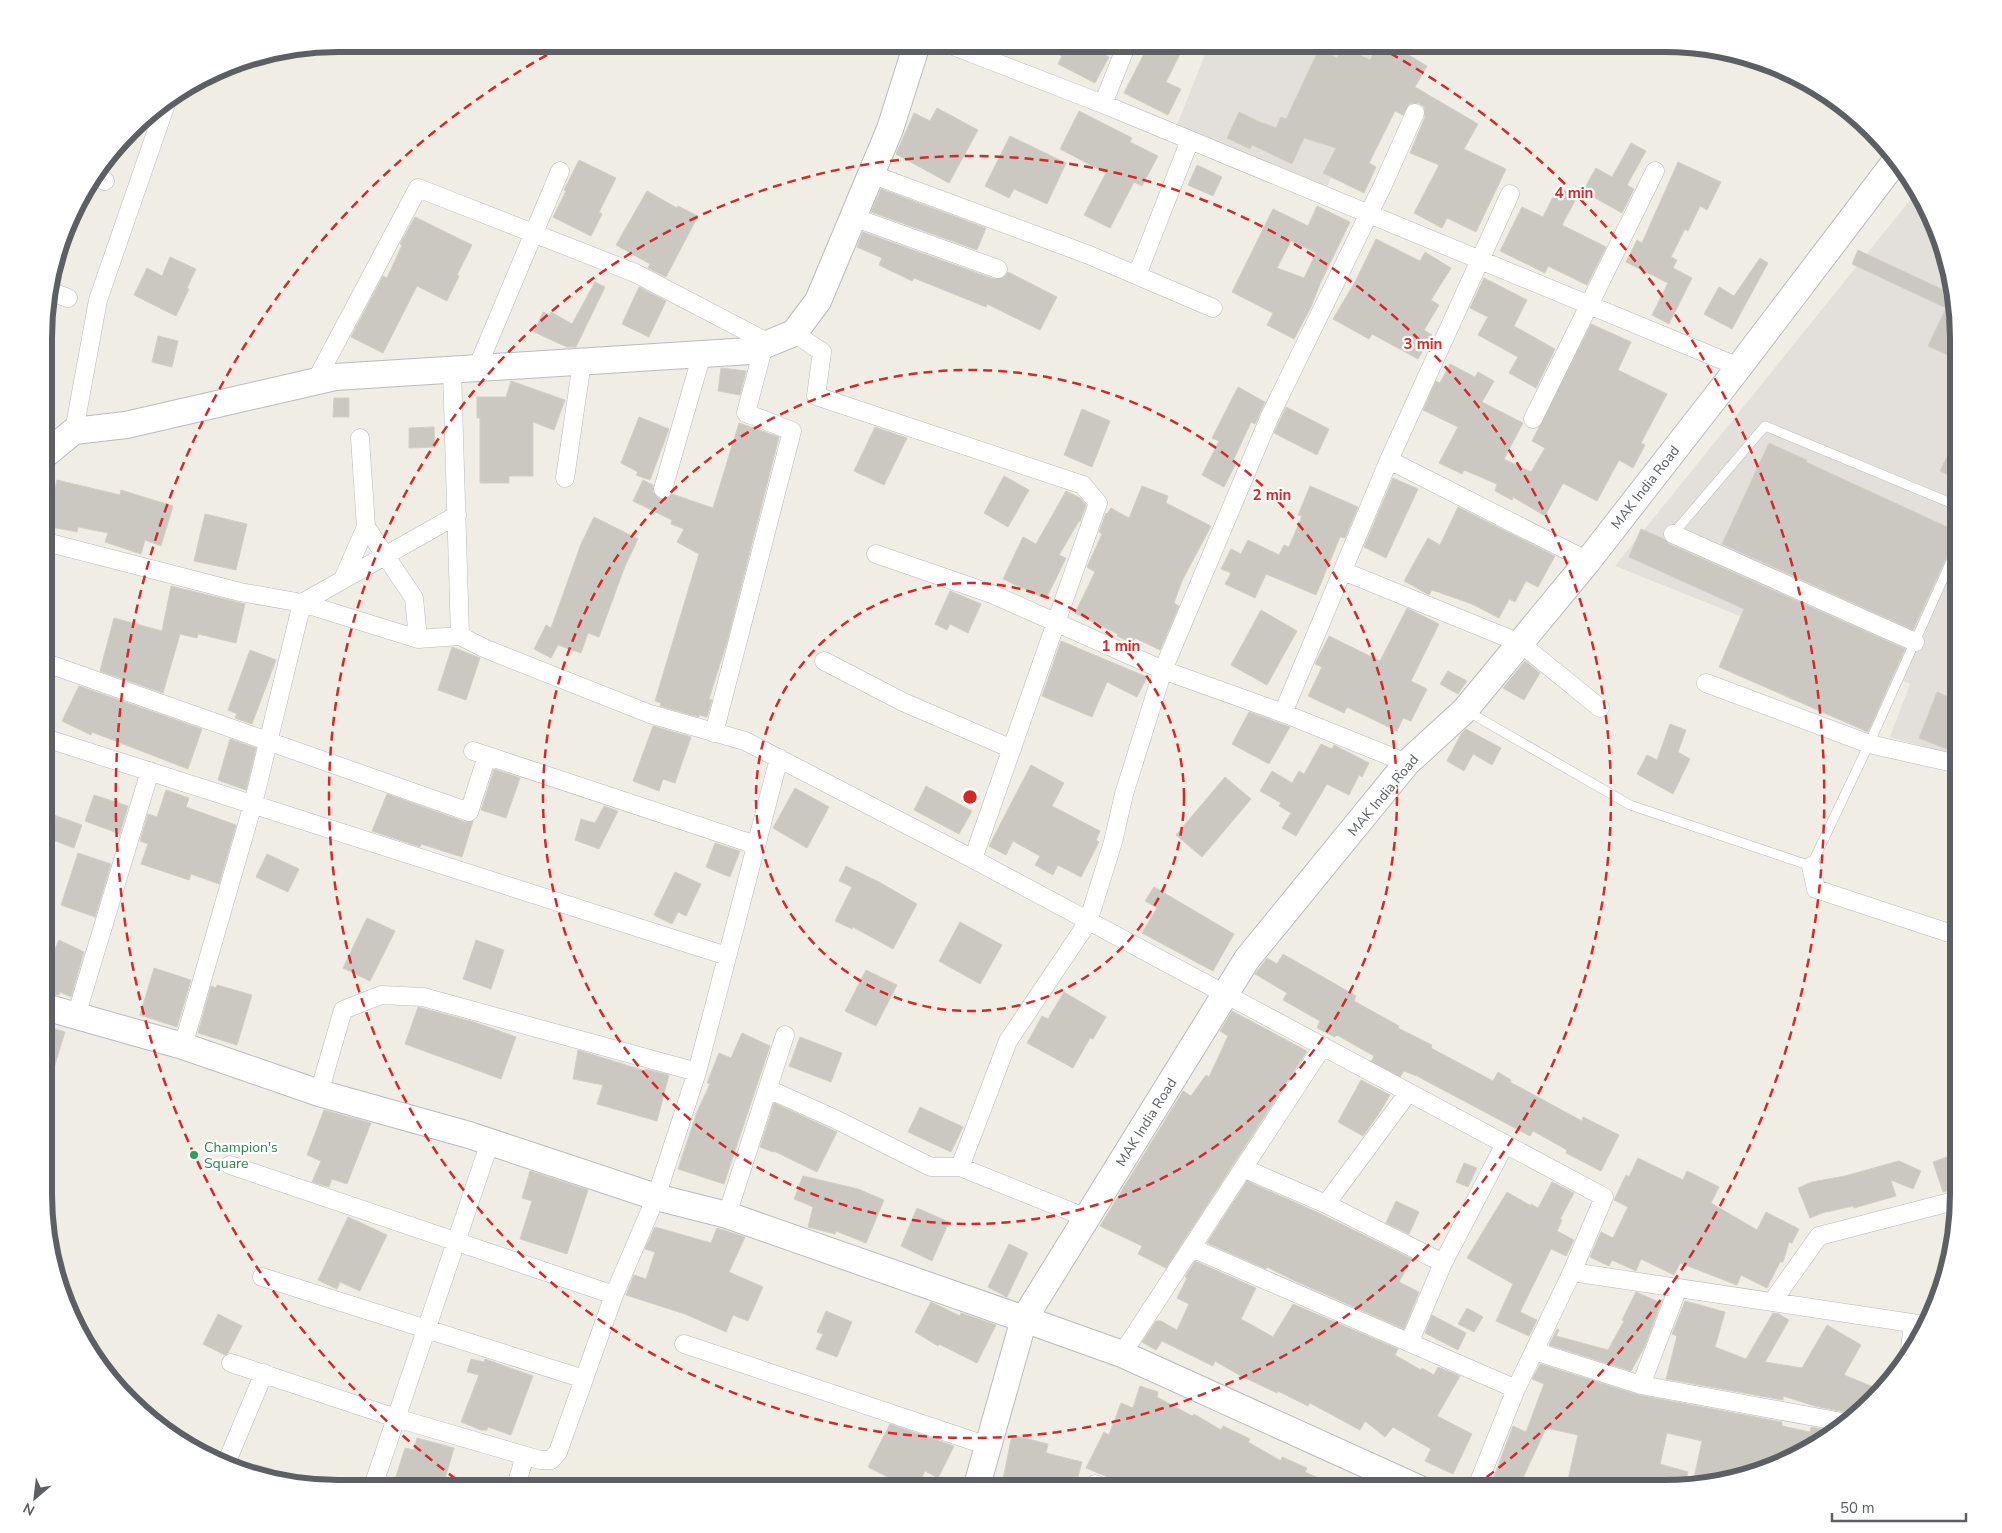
<svg xmlns="http://www.w3.org/2000/svg" width="2002" height="1533" font-family="'Nunito Sans',sans-serif">
<style>
.industrial{fill:#e3e0dc}
.building{fill:#cac8c1;stroke:#d4cfc2;fill-rule:evenodd}
.lines{fill:none;stroke-linecap:round;stroke-linejoin:round}
.lane-casing{stroke:#b7babe;stroke-width:10}
.street-casing{stroke:#b7babe;stroke-width:19}
.secondary-casing{stroke:#b8bbc0;stroke-width:28}
.lane{stroke:#fff;stroke-width:9}
.street{stroke:#fff;stroke-width:18}
.secondary{stroke:#fff;stroke-width:26}
.ring{fill:none;stroke:#d62828;stroke-width:2.5;stroke-dasharray:9 6}
.leisure-dot{fill:#2e9e5b;stroke:#fff;stroke-width:2}
.labels{text-anchor:middle;stroke-width:4.5;stroke-linejoin:round;paint-order:stroke}
.street-label{font-size:14px;fill:#5c6065;stroke:#fff}
.leisure-label{font-size:14px;fill:#27864d;stroke:#fff;text-anchor:start}
.rim{fill:none;stroke:#5c6065;stroke-width:6}
.centre{fill:#d62828;stroke:#fff;stroke-width:2.5}
.ring-label{font-size:15px;text-anchor:middle;font-weight:bold;fill:#d62828;stroke:#fff;stroke-width:4.5;stroke-linejoin:round;paint-order:stroke}
</style>
<rect width="100%" height="100%" fill="#efede4"/>
<path class="industrial" d="M1209,44H1388L1325,192L1177,125Z
M1915,194L1928,208L1948,262L1958,338L1957,756L1890,737L1910,684L1615,566Z"/>
<path class="building" d="M1038,44H1085L1109,57L1095,83L1058,64L1062,56Z
M1149,44H1185L1166,82L1181,89L1168,115L1124,93Z
M1379,44H1390L1427,66L1415,87L1478,124L1464,149L1506,169L1476,232L1447,218L1442,228L1414,213L1439,165L1410,153L1425,117L1424,107L1419,103L1409,104L1403,115L1395,111L1369,163L1376,167L1364,193L1323,173L1336,148L1304,138L1292,164L1252,145L1250,149L1227,138L1239,112L1264,124V123L1276,128L1281,117L1286,119L1319,49L1337,58L1342,47L1370,60Z
M937,108L978,130L949,183L896,154L914,113L930,121Z
M1079,111L1132,138L1130,142L1158,156L1142,186L1134,182L1110,228L1084,215L1106,173L1060,149Z
M1010,136L1066,163L1047,204L1014,189L1009,198L985,186Z
M1631,143L1646,151L1627,185L1634,189L1622,213L1583,191L1596,168L1612,177Z
M579,160L616,178L599,212L602,214L591,236L553,217L566,191L564,190Z
M1678,162L1721,182L1707,210L1700,206L1688,231L1685,229L1671,257L1677,260L1673,268L1692,278L1669,324L1652,315L1668,283L1626,262L1637,240L1642,243Z
M1197,165L1222,177L1213,196L1188,185Z
M1558,187L1577,197L1562,225L1606,247L1587,285L1548,266L1545,273L1500,251L1522,207L1543,217Z
M881,189L986,228L977,250L871,212Z
M647,191L677,208L678,206L698,216L666,277L648,268L650,264L616,245Z
M1317,206L1350,222L1320,284L1311,307L1294,339L1267,325L1273,313L1232,292L1273,209L1308,226ZM1291,241L1316,253L1304,278L1277,268Z
M415,217L472,245L457,275L459,276L447,301L417,286L383,353L351,337L383,276L387,278L402,245L400,244Z
M863,232L994,279L1004,277L1008,272L1057,297L1040,330L987,304L986,307L914,278L912,281L879,265L882,258L857,247Z
M1376,239L1420,261L1425,252L1451,268L1431,300L1439,305L1424,330L1432,335L1418,359L1372,334L1369,339L1333,319L1355,282Z
M1858,250L1952,294L1958,338V360L1928,346L1946,308L1852,264Z
M170,257L196,269L187,288L189,289L176,316L134,295L147,268L162,276Z
M1760,258L1768,263L1732,329L1704,314L1719,287L1734,296Z
M1484,278L1527,300L1514,326L1555,349L1536,388L1509,373L1518,357L1478,335L1488,317L1470,308Z
M595,282L605,287L576,347H567L534,332L543,312L550,315L551,312L572,324Z
M639,287L666,301L649,337L622,324Z
M1591,324L1631,342L1618,370L1667,394L1641,443L1645,445L1633,468L1619,460L1597,501L1563,483L1545,516L1513,497L1512,500L1495,491L1497,484L1464,470L1462,474L1439,463L1458,427L1423,410L1436,381L1440,383L1450,364L1475,377L1478,372L1494,381L1482,402L1523,423L1504,459L1531,472L1545,448L1532,441Z
M158,336L178,341L172,367L152,362Z
M721,368L746,371L740,395L718,391Z
M511,381L565,400L554,430L533,422V476H509V483H480V418H477V397H506Z
M1238,387L1265,402L1255,424L1251,422L1233,461L1236,463L1224,487L1202,475L1219,441L1212,438Z
M334,398H349V417H333Z
M1286,407L1329,429L1317,455L1274,433Z
M1082,409L1110,421L1092,467L1064,455Z
M639,417L669,429L650,480L636,475L638,472L621,463Z
M739,423L779,437L727,642L709,699L712,700L707,717L699,715V717L660,706L661,703L655,701L699,554L677,542L684,529L671,524L672,520L633,501L643,480L653,485V492L660,499H666L672,494L713,508Z
M434,427L435,447L409,448V428Z
M875,427L907,438L884,485L854,471Z
M1958,434V480L1940,471Z
M1769,443L1807,460L1806,462L1958,532L1913,630L1722,544Z
M1004,476L1029,490L1008,527L984,513Z
M1393,478L1418,489L1386,558L1364,547Z
M57,480L120,495L121,490L173,506L161,546L145,540L141,554L105,542L108,533L78,527L77,532L46,526Z
M1142,486L1168,496L1166,503L1211,526L1182,581L1174,603L1179,606L1160,650L1135,638L1132,643L1117,636L1118,634L1075,613L1095,572L1087,567L1102,534L1099,532L1106,513L1107,514L1111,508L1129,518Z
M1310,486L1358,507L1345,538L1340,537L1316,595L1266,574L1255,598L1225,584L1231,573L1221,569L1231,549L1241,554L1248,540L1279,555L1284,545L1289,547L1302,516L1298,515Z
M1066,491L1080,498L1086,505L1080,522L1079,521L1059,555L1066,558L1046,599L1003,579L1023,537L1036,544Z
M1458,507L1555,556L1538,587L1526,581L1515,602L1509,599L1499,618L1472,604L1432,590L1429,595L1404,581L1428,538L1440,545Z
M205,514L247,524L236,570L194,561Z
M594,517L638,539L625,566L599,637L588,633L581,653L558,645L551,658L534,649L546,625L551,628L581,544Z
M1641,529L1664,539L1669,544L1905,649L1868,732L1719,667L1744,609L1629,557Z
M171,586L245,604L236,643L198,634L197,638L180,634L163,693L100,671L114,618L162,631Z
M950,591L981,604L968,633L950,624L947,630L935,624Z
M1407,608L1439,624L1411,681L1427,689L1411,721L1403,718L1397,731L1347,707L1344,713L1308,696L1322,667L1315,664L1329,636L1380,661Z
M1261,610L1297,631L1267,685L1231,665Z
M1061,641L1147,677L1137,697L1107,682L1092,717L1042,696Z
M452,647L480,658L466,700L438,690Z
M250,650L276,660L252,724L235,718L237,714L228,710Z
M1525,661L1540,673L1524,700L1503,688Z
M1448,671L1467,681L1458,694L1440,684Z
M79,686L202,729L188,769L92,732L91,735L62,721Z
M1937,692L1958,701V721L1947,749L1919,738Z
M1249,712L1290,727L1269,764L1232,744Z
M1670,724L1686,730L1678,752L1690,759L1673,794L1637,774L1647,755L1657,760Z
M653,726L691,737L675,783L663,779L659,791L633,781Z
M1466,729L1501,748L1492,765L1473,754L1464,771L1447,761L1461,734Z
M230,739L256,748L246,790L218,780Z
M1321,744L1332,749L1334,745L1369,763L1362,777L1359,775L1349,795L1327,784L1296,836L1282,828L1291,813L1279,806L1281,803L1260,791L1272,771L1292,783L1299,771L1304,774Z
M1031,765L1064,783L1052,806L1100,831L1096,840L1099,842L1081,877L1058,865L1053,875L1035,865L1040,856L1013,841L1006,855L989,846Z
M494,769L520,778L506,818L481,810Z
M1225,777L1251,799L1202,857L1176,835Z
M926,786L972,811L959,834L914,810Z
M795,788L829,807L807,848L773,828Z
M166,790L189,798L186,807L236,825L219,884L191,874L189,880L141,864L148,844L140,841L148,814L157,817Z
M387,794L465,822L473,821L462,857L421,844L420,847L372,831Z
M94,795L128,806L120,834L85,821Z
M604,806L618,811L599,849L575,840L581,819L595,823Z
M45,812L82,825L74,848L45,837Z
M715,843L740,851L730,877L706,867Z
M78,853L111,864L95,917L61,905Z
M267,854L299,869L288,892L256,877Z
M846,866L879,882L917,904L893,949L853,927L852,929L835,921L852,887L839,881Z
M675,872L701,884L686,916L678,912L672,924L654,915Z
M1154,887L1234,934L1213,971L1142,933L1157,908L1145,901Z
M367,918L395,931L370,981L343,968Z
M960,922L1002,945L980,984L939,961Z
M59,940L84,952L71,997L60,992L59,995L45,992V970Z
M476,940L504,950L491,989L463,979Z
M1283,954L1356,996L1354,1001L1399,1026L1398,1028L1432,1045L1431,1048L1493,1081L1498,1072L1511,1080L1510,1082L1582,1121L1583,1117L1619,1135L1601,1171L1566,1153L1567,1150L1533,1131L1530,1136L1417,1076L1404,1071L1400,1077L1371,1062L1374,1056L1337,1035L1335,1037L1317,1028L1320,1021L1283,1000L1287,993L1255,974L1267,958L1277,964Z
M154,968L191,980L177,1027L140,1015Z
M866,970L897,985L876,1026L845,1011Z
M217,985L252,995L237,1045L198,1033L211,986L216,988Z
M1064,992L1106,1017L1093,1039L1090,1038L1073,1068L1027,1043L1042,1016L1048,1019Z
M418,1007L474,1022L516,1037L501,1079L405,1044Z
M1232,1011L1307,1051L1166,1268L1138,1254L1142,1246L1100,1226L1183,1091L1191,1096L1206,1075L1209,1077L1228,1036L1220,1031Z
M45,1026L65,1032L48,1087H45Z
M742,1033L770,1046L724,1184L678,1169L697,1112L710,1084L707,1083L719,1053L731,1058Z
M800,1037L842,1053L831,1082L789,1066Z
M578,1050L645,1071V1069L669,1075L657,1121L597,1104L603,1085L573,1079Z
M1361,1080L1390,1095L1378,1115L1363,1136L1338,1122Z
M774,1103L837,1132L817,1172L774,1151L773,1152L760,1147Z
M920,1107L963,1127L951,1152L908,1132Z
M324,1110L371,1123L347,1184L332,1179L329,1187L312,1182L321,1161L307,1155Z
M1958,1153V1188L1943,1192L1933,1162Z
M1638,1158L1683,1180L1687,1171L1719,1187L1711,1203L1757,1230L1766,1212L1799,1229L1792,1243L1789,1242L1783,1262H1780L1767,1288L1741,1275L1737,1285L1680,1263L1674,1275L1641,1259L1636,1271L1612,1260L1609,1266L1590,1257L1601,1232L1613,1238L1628,1207L1614,1200L1626,1175L1629,1177Z
M1899,1161L1921,1171L1913,1189L1891,1180L1896,1196L1854,1208L1853,1206L1822,1213L1810,1218L1798,1188L1812,1182L1845,1176Z
M1464,1163L1477,1168L1468,1187L1456,1182Z
M530,1171L588,1190L567,1254L520,1239L532,1201L522,1198Z
M803,1176L858,1189L884,1200L866,1243L836,1231L835,1234L808,1227L813,1207L794,1199Z
M1247,1181L1321,1214L1412,1259L1399,1282L1419,1292L1404,1329L1293,1280L1267,1267L1266,1269L1207,1243Z
M1552,1182L1574,1193L1560,1219L1562,1220L1557,1231L1574,1240L1566,1256L1551,1249L1520,1312L1537,1320L1529,1336L1496,1321L1513,1284L1467,1258L1507,1192L1531,1206V1204L1538,1208Z
M1396,1201L1419,1212L1409,1234L1386,1223Z
M917,1208L949,1222L932,1261L901,1246Z
M348,1217L387,1235L360,1291L340,1282L337,1289L318,1280Z
M655,1227L711,1243L717,1228L745,1237L729,1272L763,1287L748,1321L733,1315L726,1332L685,1314L626,1295L634,1275L646,1279L655,1252L645,1249Z
M1009,1244L1028,1253L1007,1297L988,1287Z
M1195,1261L1256,1288L1241,1319L1273,1337L1293,1304L1398,1349L1395,1355L1421,1370L1422,1368L1434,1375L1438,1367L1460,1376L1437,1416L1472,1434L1453,1474L1425,1461L1431,1449L1393,1427L1385,1437L1365,1421L1360,1430L1310,1403L1308,1406L1278,1391L1277,1393L1241,1376L1215,1361L1213,1366L1162,1341L1156,1350L1142,1342L1156,1321H1161L1177,1330L1189,1304L1177,1298L1187,1278L1185,1277Z
M1636,1292L1661,1303L1644,1348L1631,1371L1549,1345L1557,1329L1559,1330L1556,1336L1608,1350L1624,1321L1622,1320Z
M1685,1301L1725,1312L1715,1347L1746,1359L1773,1313L1779,1314L1789,1320L1765,1362L1802,1368L1827,1325L1861,1345L1844,1375L1883,1391L1850,1416L1844,1412L1815,1406L1783,1396V1400L1666,1379L1677,1336L1672,1334Z
M931,1302L960,1316L961,1313L996,1325L977,1363L939,1344L938,1346L915,1332Z
M1467,1308L1483,1317L1474,1332L1458,1324Z
M826,1311L852,1322L837,1357L816,1349L823,1334L817,1332Z
M218,1314L242,1326L228,1353L225,1355L203,1344Z
M1432,1315L1466,1333L1458,1350L1425,1333Z
M471,1359L484,1362L485,1359L533,1376L511,1435L488,1427L487,1430H481L461,1422L479,1375L467,1372Z
M1540,1364L1639,1395L1782,1422V1426L1810,1432L1811,1427L1831,1431L1793,1459L1722,1484L1705,1485L1693,1482L1702,1441L1667,1433L1660,1464L1688,1472L1684,1487L1664,1489H1566L1578,1435L1546,1428L1523,1478L1520,1476L1514,1489H1508L1492,1482L1513,1426L1526,1432L1544,1384L1532,1379Z
M1140,1386L1158,1392L1157,1397L1192,1416L1194,1414L1221,1430L1223,1426L1250,1439L1248,1442L1281,1461L1282,1457L1307,1468L1305,1472L1343,1489H1127L1112,1479L1086,1468L1104,1432L1109,1435L1121,1403L1133,1408Z
M890,1424L954,1446L938,1478L925,1471L916,1489H911L868,1467Z
M1012,1435L1048,1444L1046,1453L1082,1462L1078,1477L1076,1476L1073,1489H1001Z
M417,1438L454,1448L442,1489H392L405,1448L414,1450Z"/>
<g class="lines">
<defs>
<path id="lane" d="M1673,534L1765,426L1958,506
M1467,711L1630,805L1811,866L1869,744L1952,559L1958,550"/>
<path id="street" d="M948,44L1103,104L1739,367
M1103,104L1127,44
M871,174L1089,255L1213,308
M94,177L105,181
M853,217L998,269
M1137,275L1190,140
M49,291L68,298
M794,333L822,352L816,396L1083,485L1098,503L973,859C1183,973 1393,1086 1604,1197L1572,1272L1516,1389L1476,1489
M477,368L560,171
M452,370L460,636
M315,382L418,188L635,273L769,343
M1533,419L1655,171
M74,431L98,300L166,104
M360,438L366,527L414,598L418,639
M1389,460L1588,561
M565,478L582,362
M663,489L702,354
M1673,534L1915,642
M46,542L240,592L302,603L418,639L460,636L486,649L650,714L745,741L973,859
M876,554L992,594L1163,670L1283,713L1407,763
M1343,571L1520,643L1600,708
M343,579L366,527
M824,661L903,702L1012,749
M46,663L469,812L487,756
M1706,683L1869,744L1958,764
M1283,713L1389,460L1510,194
M714,733L792,431L746,413L764,345
M45,738L727,956
M473,751L756,845
M1811,866L1816,889L1958,936
M76,1016L150,771
M183,1046L253,804L302,603L457,515
M768,1089L835,1119L931,1167H960L1087,1218
M319,1093L343,1010L381,995L423,997L697,1072
M230,1165L614,1295
M960,1167L1008,1041L1088,922L1113,842L1124,794L1163,670L1270,416L1382,187L1415,113
M1243,1168L1326,1204L1443,1263
M1326,1204L1408,1093
M727,1215L785,1035
M1192,1248L1516,1389
M1572,1272L1925,1325
M262,1277L584,1379
M1678,1288L1641,1385L1842,1422
M1772,1302L1819,1236L1958,1200
M1410,1341L1443,1263L1505,1144
M684,1344L988,1446
M1910,1349L1913,1323
M1534,1351L1641,1385
M1122,1354L1323,1046
M231,1363L396,1418L540,1460H551L558,1452L614,1295L656,1197L697,1072L779,758
M225,1466L264,1373
M372,1489L490,1142
M515,1489L525,1456
M1094,1489L1095,1484L1108,1489"/>
<path id="secondary" d="M46,454L74,431L126,425L335,377L750,351L794,333L818,301L890,129L917,44
M45,1007L183,1046L319,1093L469,1135L656,1197L727,1215L1024,1319L1122,1354L1420,1489
M976,1489L1024,1319L1247,959L1407,763L1465,710L1588,561L1739,367L1894,163"/>
</defs>
<use href="#lane" class="lane-casing"/>
<use href="#street" class="street-casing"/>
<use href="#secondary" class="secondary-casing"/>
<use href="#lane" class="lane"/>
<use href="#street" class="street"/>
<use href="#secondary" class="secondary"/>
</g>
<g class="ring">
<circle cx="970" cy="797" r="214"/>
<circle cx="970" cy="797" r="427"/>
<circle cx="970" cy="797" r="641"/>
<path d="M468 1488A854 854 0 0 1 563 46M1377 46A854 854 0 0 1 1472 1488"/>
</g>
<circle class="leisure-dot" cx="194" cy="1155" r="5"/>
<g class="labels">
<g class="street-label">
<text transform="translate(1645 487) rotate(-52)" y="5">MAK India Road</text>
<text transform="translate(1383 795) rotate(-50)" y="5">MAK India Road</text>
<text transform="translate(1146 1122) rotate(-58)" y="5">MAK India Road</text>
</g>
<g class="leisure-label">
<text x="204" y="1152">Champion's<tspan x="204" dy="16">Square</tspan></text>
</g>
</g>
<path d="M0 0H2002V1533H0ZM338 52H1664A286 286 0 0 1 1950 338V1194A286 286 0 0 1 1664 1480H338A286 286 0 0 1 52 1194V338A286 286 0 0 1 338 52Z" fill="#fff" fill-rule="evenodd"/>
<path class="rim" d="M338 52H1664A286 286 0 0 1 1950 338V1194A286 286 0 0 1 1664 1480H338A286 286 0 0 1 52 1194V338A286 286 0 0 1 338 52Z"/>
<circle cx="970" cy="797" r="8" class="centre"/>
<g class="ring-label">
<text x="1574" y="198">4 min</text>
<text x="1423" y="349">3 min</text>
<text x="1272" y="500">2 min</text>
<text x="1121" y="651">1 min</text>
</g>
<g transform="translate(35 1498) rotate(208)" stroke="#ffffff" stroke-width="4" paint-order="stroke">
<path d="M0-4L9 19L0 12L-9 19Z" fill="#5c6065"/>
<text y="-8" font-size="14" font-weight="bold" text-anchor="middle" fill="#5c6065">N</text>
</g>
<path d="M1832 1513v8h134v-8" fill="none" stroke="#5c6065" stroke-width="2.5"/>
<text x="1840" y="1513" font-size="15" fill="#5c6065" stroke="#ffffff" stroke-width="4" paint-order="stroke">50 m</text>
</svg>
